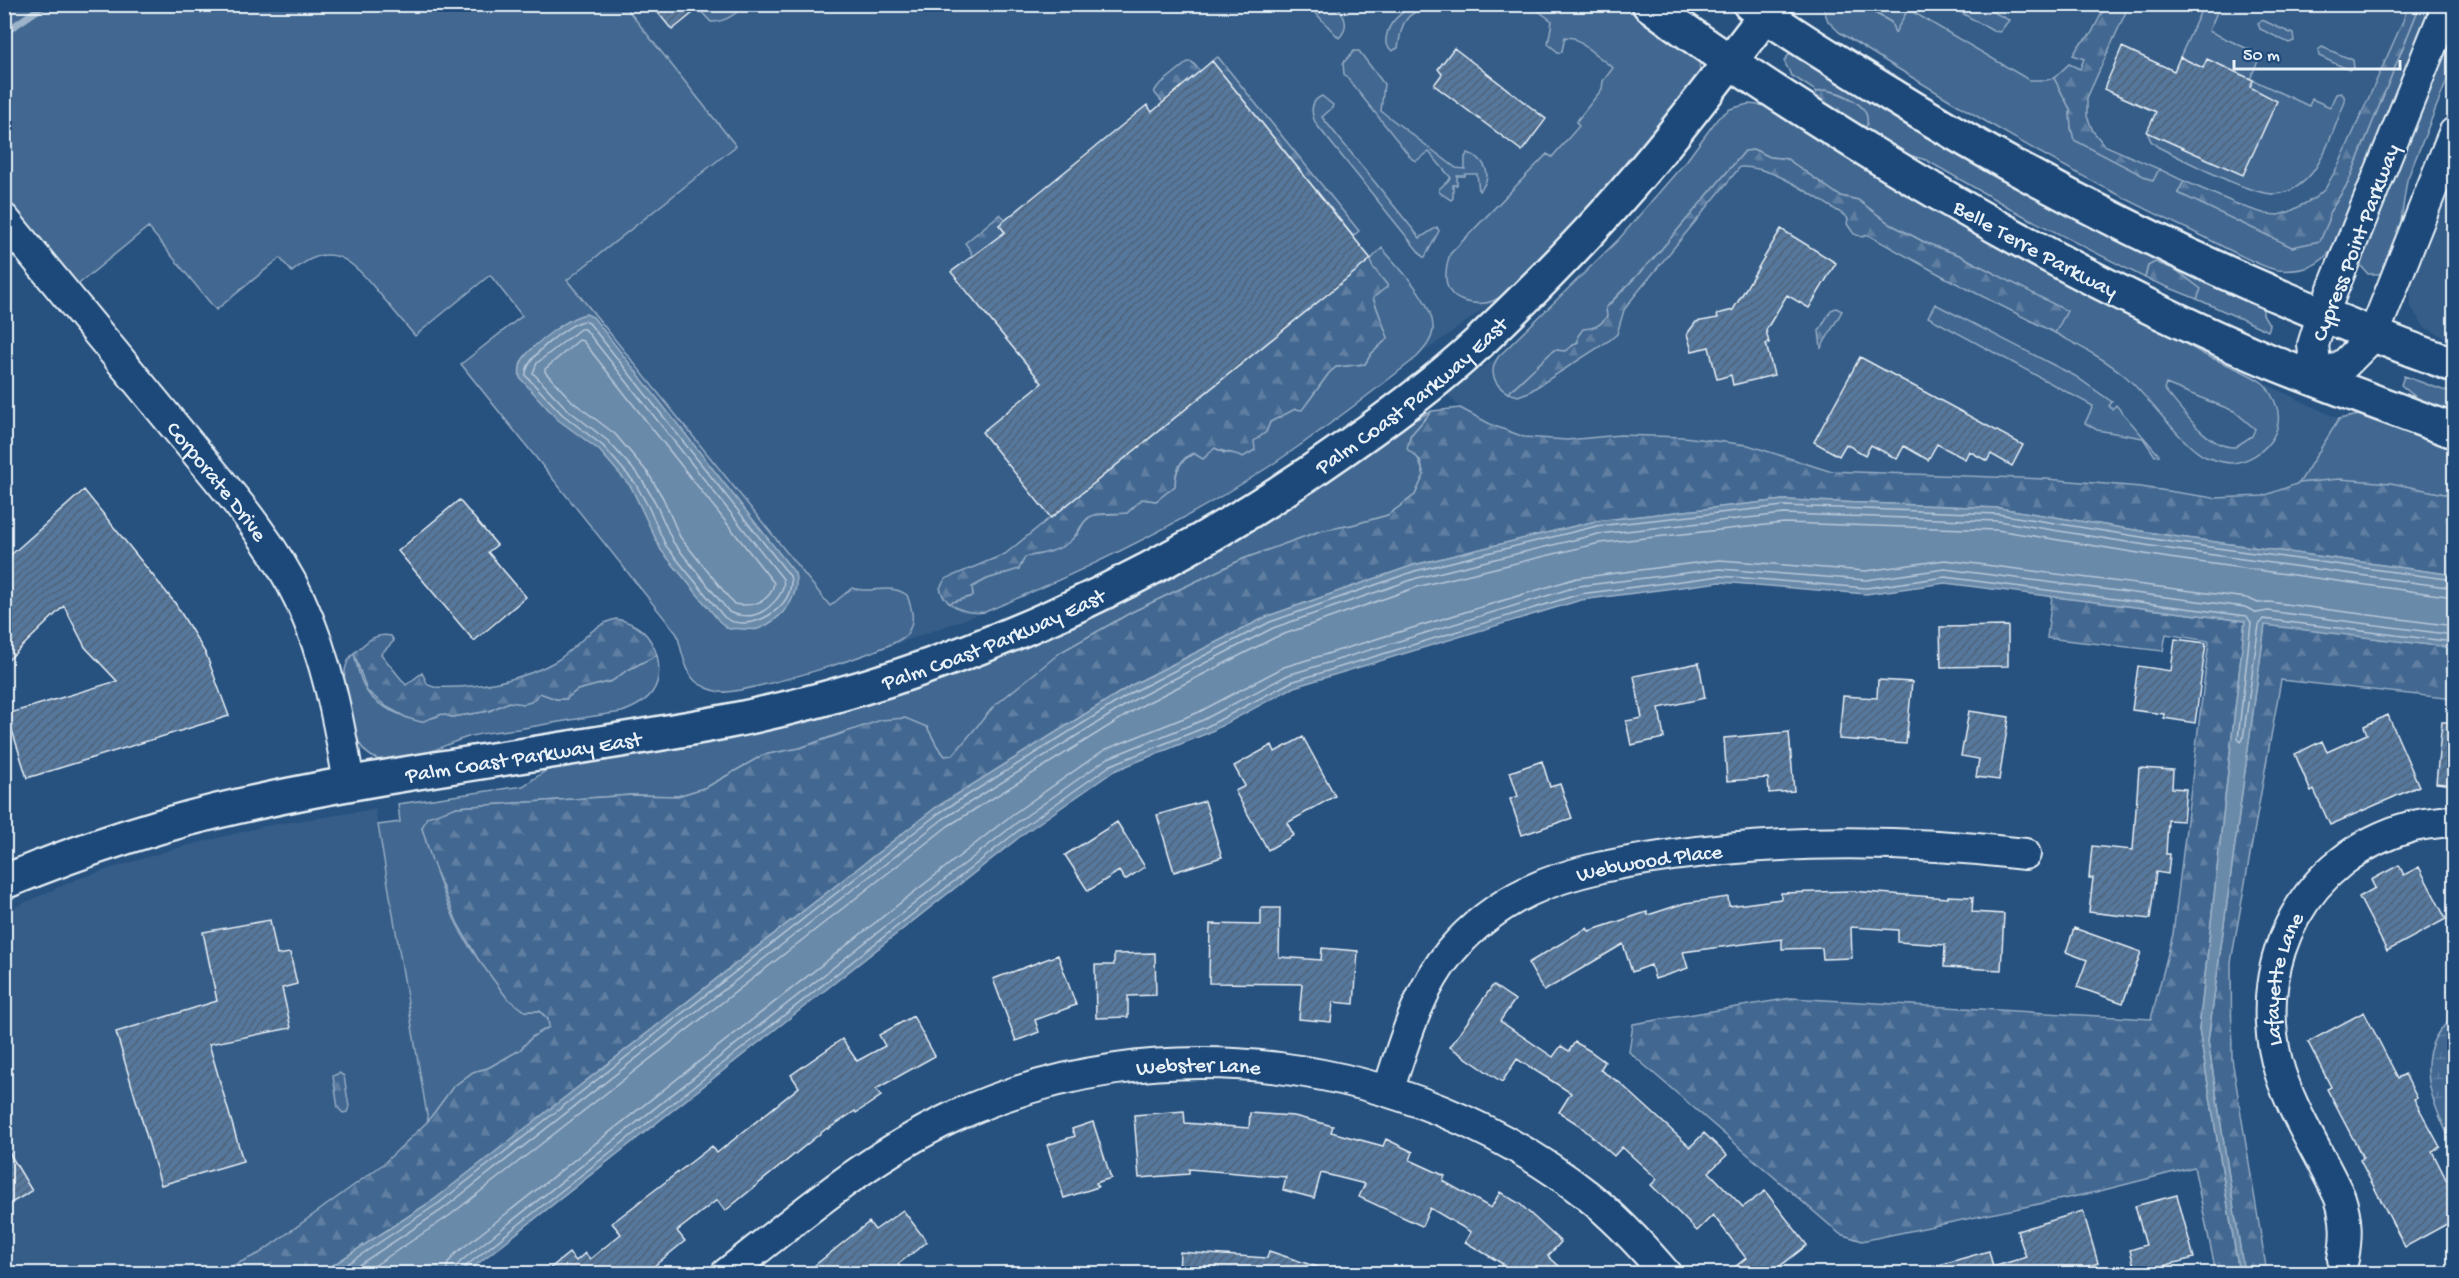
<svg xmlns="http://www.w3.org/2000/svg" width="2459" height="1278" font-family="'Gochi Hand',sans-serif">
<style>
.built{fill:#355d88}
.grass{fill:#436891;stroke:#96acc4;stroke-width:1.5;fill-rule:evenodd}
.forest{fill:url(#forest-firs);stroke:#96acc4;stroke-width:1.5}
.wetland{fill:url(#wetland-marsh);stroke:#96acc4;stroke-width:1.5}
.water{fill:#6b8aaa;stroke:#9db3c9;stroke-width:1.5}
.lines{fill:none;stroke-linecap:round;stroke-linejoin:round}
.shore{stroke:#b6c8d9;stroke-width:1.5}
.stream{stroke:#9db3c9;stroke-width:7}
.building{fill:url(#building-hatch);stroke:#e8f1f8;stroke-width:1.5}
.minor-casing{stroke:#e8f1f8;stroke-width:34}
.major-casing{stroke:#e8f1f8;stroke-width:38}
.minor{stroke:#1f4a7a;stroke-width:30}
.major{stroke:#1f4a7a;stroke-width:33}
.labels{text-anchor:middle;stroke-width:4.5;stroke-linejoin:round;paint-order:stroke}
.street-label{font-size:22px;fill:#e8f1f8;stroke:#1f4a7a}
</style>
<defs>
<pattern id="forest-firs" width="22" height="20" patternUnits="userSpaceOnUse" patternTransform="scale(1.5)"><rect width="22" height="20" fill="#436891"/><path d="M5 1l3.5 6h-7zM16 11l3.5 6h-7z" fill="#5e7ea1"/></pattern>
<pattern id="wetland-marsh" width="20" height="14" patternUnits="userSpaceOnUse" patternTransform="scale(1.5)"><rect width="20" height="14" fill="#436891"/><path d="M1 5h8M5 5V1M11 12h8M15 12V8" fill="none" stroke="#5e7ea1"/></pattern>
<pattern id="building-hatch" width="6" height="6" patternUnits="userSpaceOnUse" patternTransform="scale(1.5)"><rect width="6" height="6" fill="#57789d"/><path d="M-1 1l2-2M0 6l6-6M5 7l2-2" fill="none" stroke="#4f6278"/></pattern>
</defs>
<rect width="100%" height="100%" fill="#27517f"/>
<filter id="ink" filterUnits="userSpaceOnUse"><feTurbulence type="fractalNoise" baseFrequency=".0167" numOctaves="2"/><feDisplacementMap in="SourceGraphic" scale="12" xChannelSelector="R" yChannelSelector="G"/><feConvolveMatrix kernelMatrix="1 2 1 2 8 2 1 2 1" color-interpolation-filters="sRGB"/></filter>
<g filter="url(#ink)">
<path class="built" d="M624,5H1630L1700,73L1505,294L1417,357L1319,432L1227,492L1127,548L1045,587L985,612L869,654L567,280L736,146Z
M1822,5H2433L2330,252L2313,266L2293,271L2276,270L2187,229L2017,139L1839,32L1828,21Z
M1748,104H1757L2205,355L2339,419L2299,483L2263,496L2214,498L2141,487L2047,479L1829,471L1684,437L1620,435L1567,440L1524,437L1492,425L1460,408L1446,393L1499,356L1538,320L1644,212L1718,118L1730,109Z
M2454,165V342L2424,327L2411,307L2410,288L2413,268Z
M375,809L428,1121L382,1165L308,1219L260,1253L215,1273H5L4,912L77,879L170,850L265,826Z"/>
<path class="grass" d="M1413,4L1447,5C1442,7 1435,7 1428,8C1403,12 1401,27 1398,48L1392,51L1386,44C1385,24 1398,16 1413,4Z
M2204,4L2220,5L2209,31L2259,54L2260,57L2250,79L2203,68L2180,57Z
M4,5H624L736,146L567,280L830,606L852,588C873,595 889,582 907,595C912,609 916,621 907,634C897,650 741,695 720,692C713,691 701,686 695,681C685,671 681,648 677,634L461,364L522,316L490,275L415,336C403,322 391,307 379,293C352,261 331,237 292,272L280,258L216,310L148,227L75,287L5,202Z
M695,5H746C735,14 726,22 711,22Z
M1308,5H1314L1320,13L1331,5L1338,7C1346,18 1349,28 1339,38Z
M1530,5H1630L1699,56L1700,73L1687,92C1641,147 1596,203 1546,254C1531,270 1515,290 1495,300C1483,306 1461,304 1452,294C1442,283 1446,266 1450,254L1547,154L1552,157L1579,126L1576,122L1602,89L1603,81L1613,68L1574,38L1565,37L1562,51L1559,53L1548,44L1552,21Z
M1822,5H1871L1867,9L1891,22L1895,32L1908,9L2029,80H2047L2054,78L2070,109L2071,128L2152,180L2159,169L2184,181L2178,193L2292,247L2329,220V213L2348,183L2420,5H2433L2335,245C2321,267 2302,272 2277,270C2261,268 2215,242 2198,234C2074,176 1955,105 1839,32L1828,21Z
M1948,5H1992L1989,10L2009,20L2000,32L1993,31Z
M2262,20L2293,34L2294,41L2289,43L2260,29L2258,23Z
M2454,25V63L2407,180L2399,234L2385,270L2379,274H2368L2361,266L2362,259Z
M2322,47L2353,60L2354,68L2349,70L2319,56L2318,50Z
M1793,49L2263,307V314L2270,326L2268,331L2197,299L2200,289L2176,270L2168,269L2161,264L2148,266L2145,278L2024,216L1926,160L1881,147L1862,135L1866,114C1856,98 1836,88 1817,92L1791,75L1784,61Z
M1354,51H1359L1384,84L1381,111L1456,168L1465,169V157L1468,153C1486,159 1494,177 1479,191L1477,174H1465V176H1457V185H1453V198L1451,200L1439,192V189L1451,178L1429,152L1416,161L1412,159L1344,74L1343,63Z
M2253,80L2309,106L2312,99L2330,107L2336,94L2341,93L2344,96L2345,102C2335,125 2327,153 2312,173C2304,183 2291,193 2277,194C2251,196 2185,160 2158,147L2151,141L2147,132L2250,87Z
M1322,96L1333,105L1332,108L1322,117L1420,238L1437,227L1439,231L1425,257H1423L1316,124C1311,114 1309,101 1322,96Z
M1748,104L1770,106L2205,355C2221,362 2250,373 2263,383C2268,387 2272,396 2275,402C2288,431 2262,460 2232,463C2224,463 2214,460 2206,457C2186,450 2146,394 2125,376C2105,359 2079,346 2055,333L2066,311L1959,255L1926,243L1890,224L1858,200L1840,196L1787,159L1770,157L1755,150L1745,151L1653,259L1606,307L1607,316L1602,323L1565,351L1554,350L1508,393C1493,385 1488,370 1499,356L1618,240L1687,160L1718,118L1730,109ZM2166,384L2234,411L2255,429L2252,436L2235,447C2208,449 2181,408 2164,389Z
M1382,248C1399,269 1435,302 1433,330C1432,341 1424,349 1417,357C1369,395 1321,432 1270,466C1180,525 1084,571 985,612C971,614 961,611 949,603L973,596L972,587L987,579L1019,569L1025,557L1051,551L1077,535L1084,522L1092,515L1127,513L1142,499L1156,501L1175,486C1176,457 1190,454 1215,448L1224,453H1236L1266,432L1270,422L1308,402L1329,373L1336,367L1365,364L1371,354L1388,338L1373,298L1371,259Z
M1935,304L2075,376L2112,402L2109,406L2112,409L2116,405L2159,455L2155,456L2143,438L2097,430L2085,423L2093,406L1928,317Z
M2404,376L2454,394V417C2433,408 2419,401 2401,385Z
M1432,411L1410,436L1424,475L1415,495L1388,515L1352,525L1320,531L1243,559L1132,612L1061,652L953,755L945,756L937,746L927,727L847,731L800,748L763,755L707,787L678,796L632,795L457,807L422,828C436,872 450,922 478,959C492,977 510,994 525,1011H539L548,1019L549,1027L532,1037L520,1050L488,1068L473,1072L453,1087L428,1121L378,825L400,822L398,804L523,786L557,763L871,697Z
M2359,415L2371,416L2454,444V496C2397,484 2358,477 2299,483L2339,419Z
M354,653C357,665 359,679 366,690C378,710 421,728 442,714L452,717L489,711L510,701L524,704L540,693L556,699H566L577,690L612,681L626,671L657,655C664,687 650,702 622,712C587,717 553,723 518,729C502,731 484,732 468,737C441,745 406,768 377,759C354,751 352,719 347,700C344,684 341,665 354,653Z"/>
<path class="forest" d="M1904,5L1908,9L1895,33L1891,22L1867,8L1871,5Z
M2106,5H2129L2087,98V116L2093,131L2104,145L2159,169L2153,181L2074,140L2071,128L2070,109L2054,78L2069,64L2080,69L2084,59L2073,55L2080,44L2091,34Z
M2408,5H2420L2348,183L2329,213V220L2320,241L2292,247L2178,193L2184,181L2244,207L2266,214L2278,215L2289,212L2315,198L2325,189L2340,162L2403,21Z
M1218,57L1359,231L1353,236L1212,61Z
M1188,62H1192L1200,71L1163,103L1154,92L1158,86Z
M1826,90C1848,95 1880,109 1862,135L1811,103L1817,92Z
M1755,150L1770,157L1787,159L1840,196L1858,200L1890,224L1926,243L1959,255L2067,311L2055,333L1948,279L1868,235L1862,237L1854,234L1847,224L1848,219L1844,215C1815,198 1774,165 1740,167L1632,299L1624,310L1617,334L1610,340L1529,392L1518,396L1508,393L1554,350L1565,351L1578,342V336L1583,329C1594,328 1601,326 1607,316L1606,308L1653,259L1745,151Z
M1000,214L1005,219L999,225L1005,232L972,258L971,251L965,243Z
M1371,259L1372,266L1388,286L1373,298L1388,338L1371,354L1365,364L1336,367L1329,373L1302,410L1295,409L1270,422L1266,432L1254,441L1255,450L1243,457C1234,452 1224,453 1215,448L1203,459L1193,453C1180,459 1175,472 1175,486L1156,501L1142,499L1127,513C1116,514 1104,513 1094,515C1081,519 1079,535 1069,542C1057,552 1040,554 1025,557L1019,569L987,579L972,587L973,596L949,603L943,596L940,588L945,579L1005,554Z
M2155,262L2176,270L2201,289L2197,299L2145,278L2148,266Z
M1836,308L1842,311L1821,348L1819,331L1831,310Z
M1460,408L1492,425L1524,437L1567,440L1620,435L1684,437L1748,445L1829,471L2047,479L2141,487L2214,498L2263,496L2299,483L2339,479L2391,483L2454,496V575L2172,536L1999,508L1783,500L1596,521L1414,565L1268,616L1130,686L935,808L435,1199L321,1273L215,1274L260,1253L382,1165L428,1121L453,1087L473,1072L488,1068L520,1050L532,1037L549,1027L548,1019L540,1011H525L507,998L478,959L457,922L432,861L422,828L427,817L457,807L632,795L678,796L707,787L763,755L800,748L881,720L905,718L927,727L937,746L945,756L953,755L994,706L1061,652L1132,612L1243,559L1320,531L1352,525L1388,515L1415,495L1424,475L1420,460L1407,449L1410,436L1432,411Z
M2052,596L2245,621L2199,1029L2239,1273H2216L2194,1167L2096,1192L1862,1241L1840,1234L1629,1052L1633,1024L1791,998L2151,1019L2173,934L2209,641L2166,634L2163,651L2047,638Z
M616,619C638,623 650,634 657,655L626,671L612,681L577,690L566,699H556L540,693L531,702L524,704L509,702L489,711L452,717L442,714L421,722L407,718L387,707L367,691L354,653C366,643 374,632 391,636L394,641L381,654L406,685L422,673L428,685L434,687C473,689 522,681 556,661C577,648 591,625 616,619Z
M2265,624L2454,648V699L2281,680L2231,962L2232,1059L2267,1273L2244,1274L2208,1041Z
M339,1073L344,1076L349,1107L347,1112L343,1113L338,1108L333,1076Z"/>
<path class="wetland" d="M2454,1016V1148C2438,1115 2414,1069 2438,1033C2442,1027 2449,1022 2454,1016Z"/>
<path class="water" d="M586,314L593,317L795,573C801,598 781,620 758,629C750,631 738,627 729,629L720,622L661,550L631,487L599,450L557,419L520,378C519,371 519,365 523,359C533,344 569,317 586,314Z
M1783,500L1999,508L2172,536L2454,575V648L2265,625L2208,1041L2244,1273H2239L2199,1029L2245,621L1945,583L1866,594L1720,582L1581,600L1294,687L1208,733L1114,771L1026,832L466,1273H321L435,1199L935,808L1130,686L1268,616L1414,565L1596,521Z"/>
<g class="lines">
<path class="shore" d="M584,321L589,323L790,576C798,607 748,636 724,617L666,546L648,506L635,483L603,446L562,414L526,376C523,359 569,323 584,321Z
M580,329H585L783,579C787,593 767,612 754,615C748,617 734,615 729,612L673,542L655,502L641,478L608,441L567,409L533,373L537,363Z
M579,340L583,341L774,583C771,603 751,607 734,604L680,537L663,498L648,473L615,434L573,402L545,372V369Z
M332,1274L439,1203L939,813L1133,692L1270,622L1415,571L1597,526L1784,506L1998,514L2172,542L2454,580
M345,1274L443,1209L943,819L1137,698L1273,628L1417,578L1598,534L1784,514L1998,521L2170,549L2454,588
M362,1274L449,1216L948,826L1141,706L1276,637L1420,586L1600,543L1784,523L1997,530L2169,558L2454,597
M446,1274L448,1263L455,1254L1013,814L1104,750L1199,712L1284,667L1577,578L1719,560L1866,571L1945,560L2247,598L2258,603L2269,602L2454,626
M455,1274L456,1267L461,1261L1019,821L1108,758L1203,720L1288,675L1579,586L1719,569L1866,580L1945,569L2245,607L2257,613L2268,611L2454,635
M463,1274L466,1266L1023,827L1111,765L1206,727L1291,682L1580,594L1720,576L1866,588L1945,577L2247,616L2251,623L2238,739L2241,742L2243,739L2259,625L2263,619L2454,642"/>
<path class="stream" d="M4,33L46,4"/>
</g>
<path class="building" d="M651,4H704L672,30Z
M2122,47L2174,71L2180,57L2203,68L2207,59L2253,80L2250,87L2277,101L2243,175L2147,132L2156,112L2104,89Z
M1454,48L1546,119L1522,151L1434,85L1442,74L1438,69Z
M1212,61L1371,259L1051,518L982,432L1042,383L951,272L1005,232L999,225L1147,105L1152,112Z
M1781,229L1836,263L1809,308L1787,295L1766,330L1769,343L1766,344L1774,375L1733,385L1731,375L1717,379L1709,347L1692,351L1687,334L1696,322L1718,318L1717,314L1733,310Z
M1860,357L2023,445L2012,466L1991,454L1987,461L1969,451L1965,459L1937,444L1928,460L1904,446L1897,459L1871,445L1865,455L1846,444L1839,456L1814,442Z
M84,490L175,603L206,654L229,716L27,778L7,714L117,681L85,647L64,606L4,664V561Z
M459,500L497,545L488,552L526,597L474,641L398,551Z
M2008,626V666L1941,667L1940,627Z
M2175,639L2206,643L2195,723L2164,718V714L2132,710L2138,666L2171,671Z
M1699,663L1705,698L1659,708L1664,738L1631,745L1626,721L1642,718L1634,676Z
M1878,680L1912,682L1906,744L1839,739L1843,696L1877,698Z
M1969,711L2009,717L1999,780L1976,777L1979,759L1961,756Z
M2388,715L2419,786L2330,825L2314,790L2311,792L2295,754L2322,741L2327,752L2367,734L2364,726Z
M2442,722H2454V785L2436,783Z
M1789,732L1794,791L1769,793L1768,778L1727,781L1724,738Z
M1303,737L1335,796L1287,823L1294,835L1268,850L1235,791L1245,786L1234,766L1272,745L1275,752Z
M1542,761L1550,787L1560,784L1572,818L1522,835L1510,799L1518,796L1510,772Z
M2139,768L2173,770L2172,788L2186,789L2183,821L2168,820L2166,854H2170L2168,874L2156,872L2150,919L2089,912L2093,878H2089L2092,846L2133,850Z
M1205,801L1222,857L1174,872L1157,815Z
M1117,822L1145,867L1125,880L1119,871L1088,891L1065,855Z
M2399,865L2404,875L2419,867L2446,919L2387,951L2359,897L2375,888L2371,880Z
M1850,891L1948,898V896L1973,897L1972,912L2004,914L2001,970L1944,967L1945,945L1898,942V930L1851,927L1852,958L1823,959L1822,948L1782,949V939L1683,952L1688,968L1655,979L1651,965L1632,972L1623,944L1544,991L1528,963L1587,928L1589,931L1647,912L1648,915L1685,903L1728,897L1729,906L1781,899V893Z
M1261,908H1280L1279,957L1321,960L1322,948L1358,951L1354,1004L1333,1002L1331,1022L1299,1019L1302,984L1209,983L1210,924L1261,925Z
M270,920L277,955L290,953L297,984L282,988L291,1028L209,1044L243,1161L161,1185L116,1032L217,1001L203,932Z
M2074,928L2141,952L2123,1003L2077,987L2087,960L2066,952Z
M1155,953L1156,995L1128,996V1017L1096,1018L1095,965H1114V954Z
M1058,955L1076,1005L1035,1020L1039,1032L1016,1041L993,979Z
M1493,985L1515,1000L1500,1021L1553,1057L1561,1046L1569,1051L1575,1042L1590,1051L1605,1062L1600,1070L1619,1082L1690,1147L1704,1133L1727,1155L1709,1172L1743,1207L1765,1191L1807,1245L1770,1274H1726L1746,1258L1713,1215L1697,1231L1651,1185L1657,1179L1622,1147L1614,1156L1579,1125L1559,1112L1571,1093L1517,1059L1502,1082L1450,1047Z
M2364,1012L2398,1078L2405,1074L2417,1098L2414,1099L2440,1147L2432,1151L2454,1195V1220L2405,1247L2360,1160L2363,1158L2327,1089L2331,1087L2308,1042Z
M913,1016L935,1056L876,1089L881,1096L856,1113L855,1111L828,1129L827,1128L725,1211L717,1200L677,1231L685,1241L648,1271L644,1266L635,1274H543L569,1253L576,1261L585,1253L590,1259L621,1234L612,1223L712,1146L717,1153L799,1087L791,1075L842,1039L857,1061L885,1046L879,1035Z
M1184,1111L1185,1123L1249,1128L1250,1113L1294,1116L1333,1126L1331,1132L1383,1146L1386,1139L1413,1152L1410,1160L1445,1176L1443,1181L1491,1208L1500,1192L1520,1204L1561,1242L1548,1256L1568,1274H1494L1503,1264L1465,1242L1471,1232L1430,1208L1422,1226L1359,1197L1365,1184L1321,1173L1314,1198L1283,1190L1286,1177L1189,1169V1174L1139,1178L1134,1115Z
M1093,1122L1111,1178L1096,1183L1098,1187L1064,1198L1047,1145L1075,1136L1072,1129Z
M4,1144L32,1191L4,1207Z
M2177,1195L2194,1258L2136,1273L2130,1250L2146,1245L2135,1206Z
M903,1210L927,1242L898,1264L905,1274H804L869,1222L875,1230Z
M2083,1211L2098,1263L2064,1274H1928V1268L1989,1251L1993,1267L2026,1257L2017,1231Z
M1269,1251L1326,1270L1325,1274H1179L1180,1252L1267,1258Z"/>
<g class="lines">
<defs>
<g id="minor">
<path d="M2448,4L2322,316L2313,345L2317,379L2345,364L2373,336L2454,133"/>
<path id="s1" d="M4,219C63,291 122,362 181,434C224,486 271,538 300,600C327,659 339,721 349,784"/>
<path id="s2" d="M1388,1091C1404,1043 1417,992 1450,952C1472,926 1498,906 1529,891C1573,870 1625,862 1673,855C1791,839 1907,840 2025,854"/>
<path id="s3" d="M2343,1259C2347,1237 2347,1219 2340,1198C2320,1154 2289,1108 2277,1062C2251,959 2306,856 2410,827C2424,823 2439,822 2454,821"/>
<path id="s4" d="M726,1274C799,1217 869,1156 953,1117C1159,1021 1410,1057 1587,1195C1616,1218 1642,1246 1666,1274"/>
</g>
<g id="major">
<path id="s5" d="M1649,4C1722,59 1798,107 1875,155C2003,234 2135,305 2274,363C2333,387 2394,409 2454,431"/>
<path d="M1750,4C1792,35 1836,61 1880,88C2061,201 2254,293 2454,365"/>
<path id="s6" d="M4,882C83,849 165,822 248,804C405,769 566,752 724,722C949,678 1163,578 1348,446C1398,411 1449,373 1492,330C1546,278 1599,224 1647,166C1691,114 1732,59 1774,4"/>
</g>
</defs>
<use href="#minor" class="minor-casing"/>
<use href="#major" class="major-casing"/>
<use href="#minor" class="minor"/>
<use href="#major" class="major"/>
</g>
</g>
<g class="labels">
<g class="street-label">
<text transform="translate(2354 242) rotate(-69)" y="8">Cypress Point Parkway</text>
<text dy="8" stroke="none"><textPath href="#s5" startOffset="458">Belle Terre Parkway</textPath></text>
<text dy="8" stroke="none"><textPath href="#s6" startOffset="1508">Palm Coast Parkway East</textPath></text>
<text dy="8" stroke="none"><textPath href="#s1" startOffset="338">Corporate Drive</textPath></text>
<text dy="8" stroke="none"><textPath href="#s6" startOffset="1022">Palm Coast Parkway East</textPath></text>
<text dy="8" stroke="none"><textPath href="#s6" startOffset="536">Palm Coast Parkway East</textPath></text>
<text dy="8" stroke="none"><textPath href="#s2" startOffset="378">Webwood Place</textPath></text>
<text dy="8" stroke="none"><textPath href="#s3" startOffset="297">Lafayette Lane</textPath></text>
<text dy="8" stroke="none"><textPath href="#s4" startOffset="530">Webster Lane</textPath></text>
</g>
</g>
<rect width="2459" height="1278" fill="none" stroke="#1f4a7a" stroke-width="24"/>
<rect x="12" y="12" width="2435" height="1254" fill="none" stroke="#e8f1f8" stroke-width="2" filter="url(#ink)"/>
<path d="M2234 60v9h166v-9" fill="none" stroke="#e8f1f8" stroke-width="3"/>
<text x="2243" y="60" font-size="18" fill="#e8f1f8" stroke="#1f4a7a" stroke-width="4.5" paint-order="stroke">50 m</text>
</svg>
